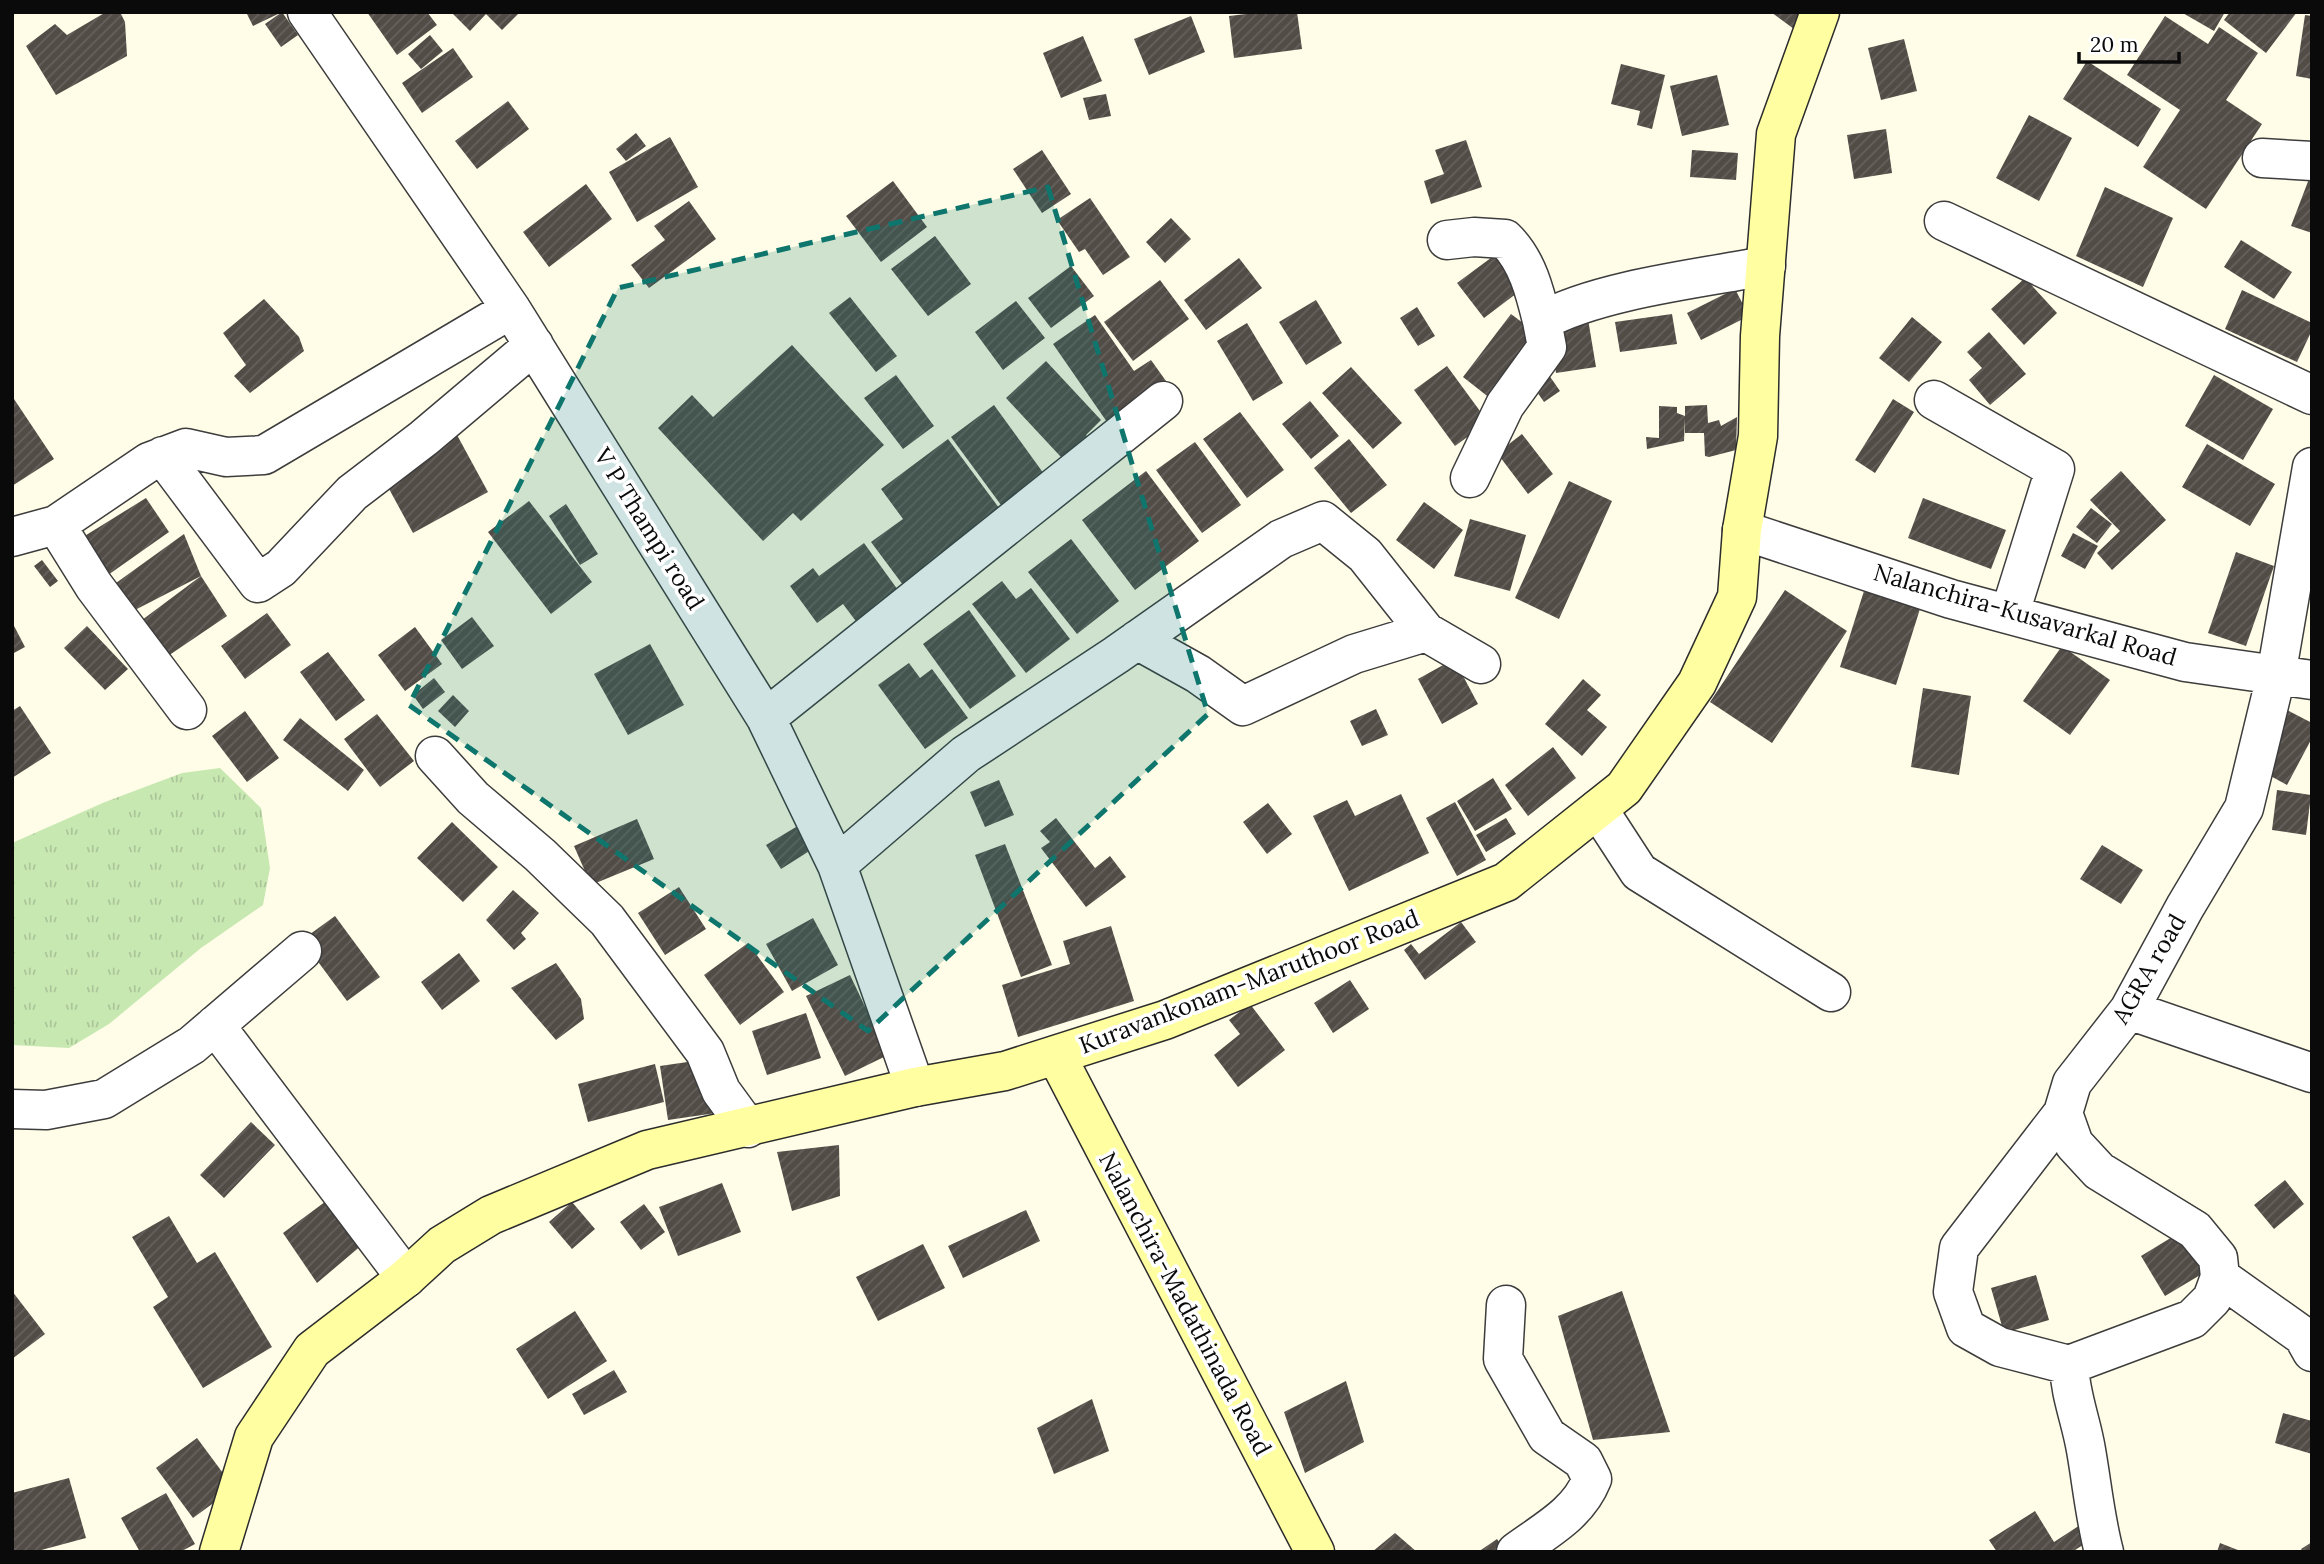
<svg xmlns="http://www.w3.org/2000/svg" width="2324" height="1564" font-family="Lora,serif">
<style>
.grass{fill:url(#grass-tufts)}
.building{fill:url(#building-hatch)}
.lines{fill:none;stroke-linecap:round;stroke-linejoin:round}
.street-casing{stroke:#3d3d3d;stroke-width:41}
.secondary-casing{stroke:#2c2c2c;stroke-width:41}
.street{stroke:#fff;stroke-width:38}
.secondary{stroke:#ffffa2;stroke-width:38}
.marked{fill:#0f766e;fill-opacity:0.2;stroke:#0f766e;stroke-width:5;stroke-dasharray:14 9;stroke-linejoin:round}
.labels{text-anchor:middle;stroke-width:7;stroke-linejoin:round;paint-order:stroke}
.street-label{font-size:24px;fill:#0a0a0a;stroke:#fff}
</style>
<defs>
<pattern id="grass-tufts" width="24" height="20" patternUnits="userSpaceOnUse" patternTransform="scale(1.75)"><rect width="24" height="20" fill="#c8e8b2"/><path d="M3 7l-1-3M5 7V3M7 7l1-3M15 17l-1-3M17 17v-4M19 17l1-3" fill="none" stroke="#aac698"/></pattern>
<pattern id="building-hatch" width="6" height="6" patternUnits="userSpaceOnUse" patternTransform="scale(1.75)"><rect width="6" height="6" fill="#524c47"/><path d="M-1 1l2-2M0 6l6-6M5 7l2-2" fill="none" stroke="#66615d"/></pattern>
</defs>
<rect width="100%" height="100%" fill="#fffde7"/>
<path class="grass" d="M220,768L261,808L270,868L263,905L201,948L109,1024L69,1048L12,1045V843L105,802L182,773Z"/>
<path class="building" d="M106,12H120L125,22L127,56L56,95L26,46L55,24L67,35Z
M246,12H277L278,14L253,26Z
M282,12L298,35L281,47L265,24Z
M367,12H427L437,25L397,55Z
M451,12H520L502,30L486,14L470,31Z
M1263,12H1297L1302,49L1234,58L1229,16Z
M1771,12H1806L1794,29Z
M2181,12H2225L2214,31Z
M2230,12H2297L2266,53L2224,20Z
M2305,15L2312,16V79L2296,76Z
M1191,16L1205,52L1149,75L1134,39Z
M2165,16L2208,44L2219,27L2258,53L2226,100L2262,124L2206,209L2143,167L2180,110L2127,75Z
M430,35L443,51L421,69L408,54Z
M1083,36L1102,81L1061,98L1043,53Z
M1904,39L1917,91L1881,100L1868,48Z
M453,48L473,77L422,113L402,83Z
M2087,61L2161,109L2138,147L2063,99Z
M1621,64L1665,75L1652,129L1637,125L1640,111L1611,104Z
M1717,75L1729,125L1682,136L1670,86Z
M1106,94L1111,116L1089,120L1083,98Z
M508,101L529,129L477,169L455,141Z
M2029,115L2072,138L2039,201L1996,178Z
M1886,129L1892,173L1854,179L1847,135Z
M636,133L646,146L626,161L616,149Z
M670,137L698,187L637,222L609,172Z
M1466,140L1482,187L1431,204L1424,181L1444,174L1435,150Z
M1042,150L1071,194L1042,213L1013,169Z
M1692,150L1738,153L1736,180L1690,177Z
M2312,171V233L2291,226Z
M893,181L927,227L881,262L846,216Z
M586,184L612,219L549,267L523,232Z
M2105,187L2173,218L2143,287L2076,256Z
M1090,198L1130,257L1103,275L1085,249L1079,252L1057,220Z
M689,201L716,239L649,288L631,265L665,240L654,226Z
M1171,218L1191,239L1165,263L1146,242Z
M935,236L971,284L928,316L891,269Z
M2241,240L2292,272L2274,299L2224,267Z
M1503,249L1529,284L1484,318L1457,283Z
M1239,258L1262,288L1206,330L1184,300Z
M1071,266L1094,296L1051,328L1028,298Z
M2025,278L2057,313L2024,345L1991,309Z
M1160,280L1189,319L1133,361L1104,322Z
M1735,289L1749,316L1701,340L1687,313Z
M2242,290L2312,323V330L2297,362L2225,329Z
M850,297L897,356L876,372L829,313Z
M264,299L299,337L304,351L250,393L234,376L246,365L223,333Z
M1316,300L1342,343L1306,365L1279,322Z
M1016,301L1045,338L1003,370L975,332Z
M1417,307L1435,336L1418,346L1400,318Z
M1511,314L1539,335L1491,399L1463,377Z
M1672,314L1677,344L1620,352L1615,322Z
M1095,315L1134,371L1151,360L1166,381L1107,422L1053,344Z
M1912,317L1942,342L1909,382L1879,358Z
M1588,319L1596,367L1556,373L1548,325Z
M1247,323L1283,383L1253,401L1217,341Z
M1989,332L2026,374L1990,405L1969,380L1982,368L1967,352Z
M792,345L884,445L801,521L793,513L763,541L658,428L692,395L713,417Z
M1046,361L1101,420L1086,435L1099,448L1074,471L1006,398Z
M1447,366L1488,422L1455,446L1414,390Z
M1351,367L1402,423L1373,449L1322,393Z
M1544,368L1560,391L1544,402L1528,379Z
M896,375L934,426L903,449L864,398Z
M2214,375L2273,409L2243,460L2185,426Z
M12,396L54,459L12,486Z
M1893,399L1914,412L1875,473L1855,460Z
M1310,401L1339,436L1311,459L1282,424Z
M994,405L1044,474L1001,505L951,437Z
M1707,405L1708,423L1719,420L1721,426L1737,417L1736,450L1709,457L1705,456L1704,433H1685V418L1684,441L1647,449L1646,437L1659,438V406L1677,407V413L1685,416V406Z
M1240,412L1284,470L1247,498L1203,439Z
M1522,434L1553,474L1528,494L1497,453Z
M457,435L488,492L413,533L382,476Z
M948,439L1005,516L906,589L871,542L903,519L881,489Z
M1349,439L1387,485L1351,513L1314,468Z
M1195,442L1241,505L1202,533L1156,470Z
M2207,444L2275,484L2250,526L2182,487Z
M1146,471L1199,541L1135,590L1082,520Z
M2121,471L2166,520L2112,570L2097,553L2120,531L2090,500Z
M1569,481L1612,501L1559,619L1515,598Z
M146,498L169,532L108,575L83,537Z
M1923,498L2006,530L1991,569L1908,538Z
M529,501L592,582L551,614L488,532Z
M1424,502L1463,530L1434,569L1396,540Z
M566,504L598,554L580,565L549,516Z
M2091,508L2112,524L2097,543L2076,527Z
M1470,519L1526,535L1510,591L1454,576Z
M2073,533L2098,546L2085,569L2061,556Z
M184,534L201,576L227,616L165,658L138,623L201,576L133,611L116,583Z
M1071,539L1119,601L1077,634L1028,572Z
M864,543L903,597L861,628L843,604L817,623L790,586L813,568L819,576Z
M2236,552L2274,566L2246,646L2208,633Z
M42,560L58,581L50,587L34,566Z
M1869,575L1925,593L1896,685L1840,667Z
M1002,581L1016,599L1031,588L1070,639L1026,673L972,604Z
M1785,590L1847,631L1772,743L1710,702Z
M969,610L1016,676L970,709L923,644Z
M267,613L291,645L245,679L221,646Z
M472,617L494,646L462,669L441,640Z
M12,622L25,647L12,654Z
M87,626L128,669L105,690L64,648Z
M415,627L442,664L405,691L378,655Z
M650,644L684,705L628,735L594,674Z
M2062,646L2110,680L2070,735L2023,701Z
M328,652L365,700L336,721L300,672Z
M1454,659L1478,704L1442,724L1418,679Z
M909,663L920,678L932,669L968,718L925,749L878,685Z
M434,678L445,692L423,709L413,695Z
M1583,679L1601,695L1587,710L1607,727L1582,756L1545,724Z
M1923,688L1971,696L1959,775L1911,767Z
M453,695L469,711L455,727L438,711Z
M20,706L51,753L12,778V711Z
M1376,709L1388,735L1362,746L1350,721Z
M2287,710L2312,723V738L2287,785L2256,768Z
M245,711L279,758L247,782L212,736Z
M377,714L414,761L380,787L344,739Z
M300,718L364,770L348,791L283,740Z
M1553,747L1576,778L1528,816L1505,785Z
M1493,778L1512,809L1475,831L1457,801Z
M999,780L1014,815L985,827L970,792Z
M2277,790L2311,795L2306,835L2272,830Z
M1401,794L1429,853L1349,891L1313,816L1347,800L1355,816Z
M1455,802L1486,860L1457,876L1426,818Z
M1268,803L1292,834L1267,854L1243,822Z
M1056,818L1095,868L1110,856L1126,877L1086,907L1041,848L1050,842L1040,831Z
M1506,818L1516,834L1486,852L1476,835Z
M637,819L654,859L591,885L574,846Z
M452,822L498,867L463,902L417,858Z
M796,827L811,850L781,869L766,845Z
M1005,844L1052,965L1021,977L975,855Z
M2102,845L2143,870L2121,904L2080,879Z
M679,887L706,929L665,955L638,913Z
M513,890L539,913L521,933L526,939L514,950L486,920Z
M335,916L380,977L347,1001L302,940Z
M813,918L838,965L792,991L766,944Z
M1461,922L1476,942L1425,980L1404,950L1411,944L1419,954Z
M1111,926L1134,1001L1018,1037L1002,985L1070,964L1063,941Z
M748,943L784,992L740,1025L704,975Z
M459,953L480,981L442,1010L421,982Z
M556,963L581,999L584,1019L556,1040L511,988Z
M850,975L888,1055L845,1076L806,996Z
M1350,980L1369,1009L1333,1033L1314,1003Z
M1250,1004L1285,1050L1238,1087L1214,1055L1240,1034L1229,1020Z
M806,1013L821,1058L767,1075L752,1031Z
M708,1059L716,1113L668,1120L660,1066Z
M655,1064L664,1102L588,1122L578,1084Z
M251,1122L275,1145L224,1198L200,1175Z
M839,1145L840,1196L792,1211L777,1152Z
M2285,1180L2304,1204L2274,1229L2254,1205Z
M722,1183L741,1232L678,1256L659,1207Z
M337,1193L369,1239L317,1283L283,1233Z
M572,1202L595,1229L572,1249L549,1222Z
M644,1204L665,1232L641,1250L620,1222Z
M1026,1210L1040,1241L963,1278L948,1246Z
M169,1216L197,1263L215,1252L272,1347L203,1388L153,1307L168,1297L132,1237Z
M2192,1225L2217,1265L2165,1296L2141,1256Z
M923,1244L945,1288L878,1321L856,1277Z
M2036,1275L2049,1320L2004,1333L1991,1288Z
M12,1291L45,1334L12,1359Z
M1622,1291L1670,1432L1593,1440L1558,1316Z
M575,1311L607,1361L548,1399L516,1349Z
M614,1370L627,1392L584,1415L572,1394Z
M1346,1381L1364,1442L1305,1473L1284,1412Z
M1092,1399L1109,1451L1054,1474L1037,1428Z
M2283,1413L2312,1421V1454L2275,1443Z
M197,1438L234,1488L193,1518L156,1468Z
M69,1478L86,1538L34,1552H12V1493Z
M166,1493L195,1544L180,1552H140L121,1518Z
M2035,1511L2054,1542L2097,1514L2106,1530L2072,1552H1997L1989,1540Z
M1395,1533L1417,1552H1372Z
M1497,1539L1506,1552H1478Z
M2312,1542V1552H2303L2301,1549Z
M2220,1543L2243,1552H2217Z"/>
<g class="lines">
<defs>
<path id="street" d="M307,12L511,309L766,718L837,865L915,1087
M2262,158L2312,161
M1944,221L2312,395
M1447,240L1474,237L1505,239C1527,260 1535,292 1542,321
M1934,400L2055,469L2010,613
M163,456L258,583L281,568L352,493L424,438L534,345
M1470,478L1505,405L1547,347L1542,321C1598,290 1701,278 1766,266
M56,525L94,586L187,710
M1742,530L1951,599L2185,662L2312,680
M12,537L56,525L149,462L186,448L226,457L264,455L511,309
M1137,640L1198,674L1243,706L1354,654L1426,632
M766,718L1163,401
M435,756L473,798L540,855L607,920L705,1052L721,1091L748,1128
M1598,809L1639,872L1831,992
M837,865L966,754L1116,655L1281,539L1323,521L1365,555L1426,632L1481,664
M2129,1010L2312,1073
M215,1025L406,1278
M12,1109L46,1110L104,1099L192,1045L302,951
M2063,1113L1959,1248L1953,1292L1966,1328L2000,1347L2069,1365L2192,1319L2212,1299L2220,1277L2218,1258L2195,1230L2099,1171L2074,1144L2063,1113L2072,1083L2129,1010L2185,907L2244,808L2276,676L2312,467
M2220,1277L2303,1336L2312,1352
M1506,1305L1503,1359L1547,1436L1583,1461L1592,1479C1578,1514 1546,1530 1516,1552
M2069,1365C2070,1395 2081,1420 2086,1450C2092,1484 2095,1518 2104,1552"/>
<path id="secondary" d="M1056,1055L1315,1552
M219,1552L254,1437L312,1350L406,1278L442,1245L491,1215L647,1150L915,1087L1005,1071L1165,1020L1506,882L1624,788L1697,683L1737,597L1742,530L1758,436L1760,336L1776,134L1820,12"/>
</defs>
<use href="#street" class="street-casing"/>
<use href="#secondary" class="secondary-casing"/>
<use href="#street" class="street"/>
<use href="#secondary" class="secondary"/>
</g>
<path class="marked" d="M1048,187L1208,714L868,1031L409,705L618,288Z"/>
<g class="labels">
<g class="street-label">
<text transform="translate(649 529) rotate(58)" y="8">V P Thampi road</text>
<text transform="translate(2025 615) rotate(16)" y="8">Nalanchira-Kusavarkal Road</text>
<text transform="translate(2149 969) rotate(-60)" y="8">AGRA road</text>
<text transform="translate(1249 982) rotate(-21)" y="8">Kuravankonam-Maruthoor Road</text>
<text transform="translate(1185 1304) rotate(62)" y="8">Nalanchira-Madathinada Road</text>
</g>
</g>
<rect width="2324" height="1564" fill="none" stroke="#0a0a0a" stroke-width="28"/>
<path d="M2079 52v10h100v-10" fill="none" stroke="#0a0a0a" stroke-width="3.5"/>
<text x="2090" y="52" font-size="21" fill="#0a0a0a" stroke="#ffffff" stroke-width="5" paint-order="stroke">20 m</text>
</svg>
